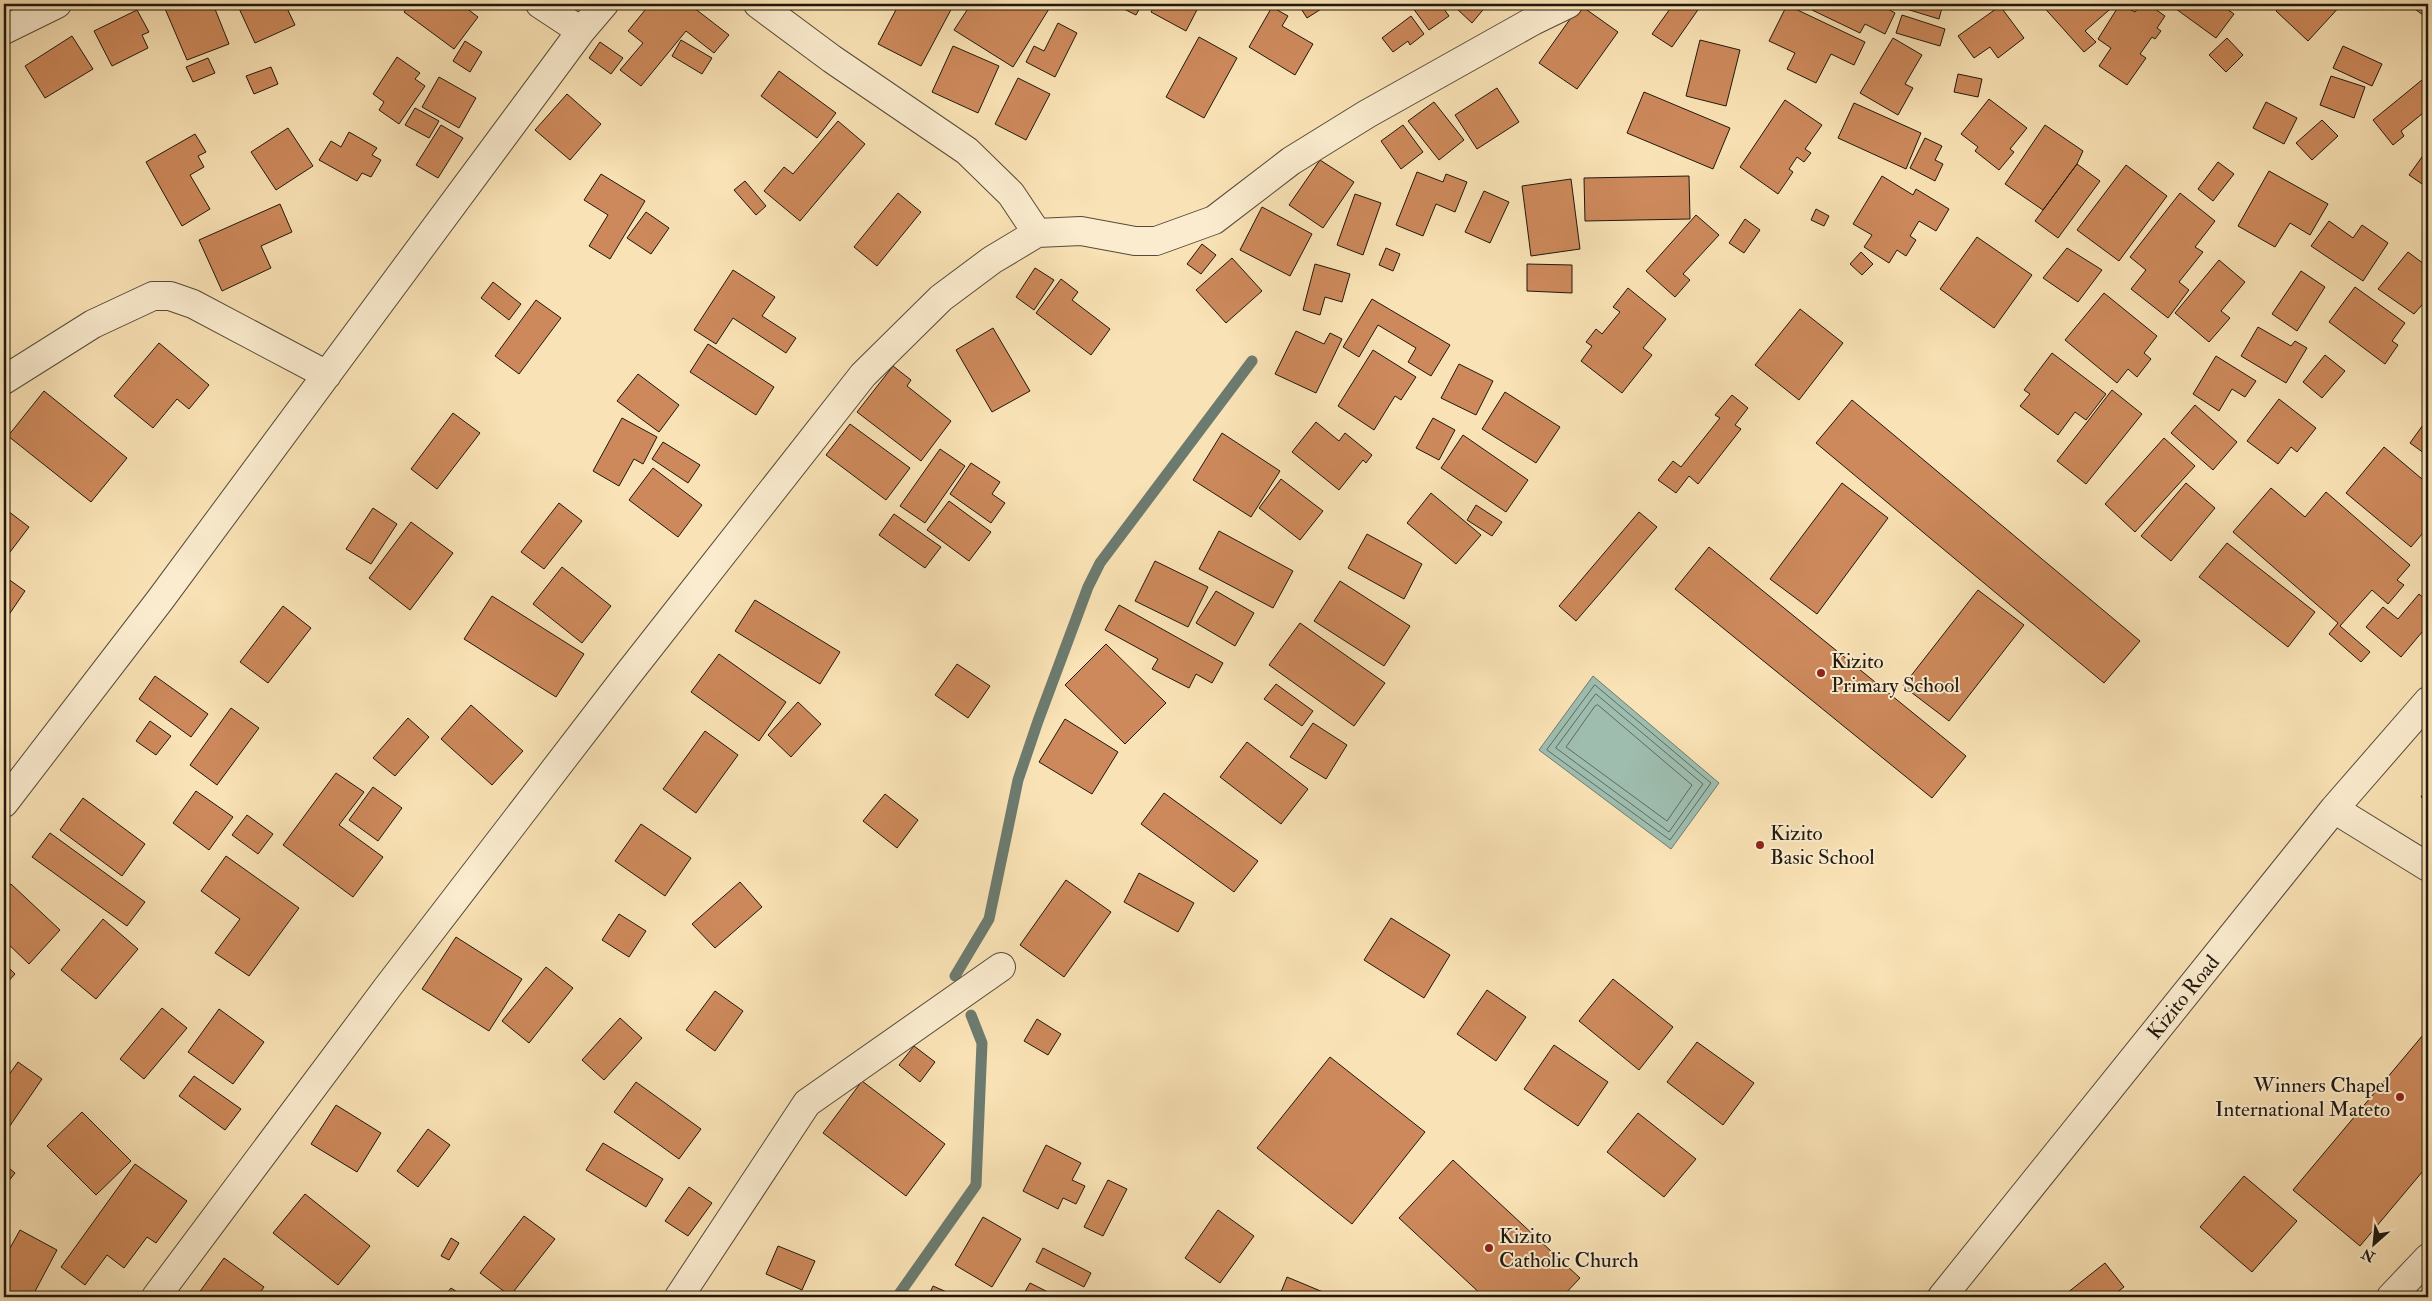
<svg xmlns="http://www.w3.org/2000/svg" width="2432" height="1301" font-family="'IM FELL Double Pica',serif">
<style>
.water{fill:#9ebdaf;stroke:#6c7b6f}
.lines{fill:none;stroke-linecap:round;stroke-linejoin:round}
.shore{stroke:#5f6a5e;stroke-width:1}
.stream{stroke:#6c7b6f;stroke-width:11}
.building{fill:#cd895b;stroke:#20180e}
.minor-casing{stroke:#564a38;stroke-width:30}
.minor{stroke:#fbeccf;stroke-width:28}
.poi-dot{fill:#8f2418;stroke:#fbeccf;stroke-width:2}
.labels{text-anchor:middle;stroke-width:4;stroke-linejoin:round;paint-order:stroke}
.poi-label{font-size:21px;fill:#20180e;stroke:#fbeccf;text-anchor:start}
.street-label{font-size:21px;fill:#20180e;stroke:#fbeccf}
</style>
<rect width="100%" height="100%" fill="#f9e2b5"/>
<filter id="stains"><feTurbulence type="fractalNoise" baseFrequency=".004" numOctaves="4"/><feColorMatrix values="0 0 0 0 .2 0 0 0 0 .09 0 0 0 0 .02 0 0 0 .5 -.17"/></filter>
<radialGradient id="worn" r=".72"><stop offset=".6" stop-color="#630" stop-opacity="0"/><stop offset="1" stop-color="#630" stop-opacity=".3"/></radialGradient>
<path class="water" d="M1593,676L1719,783L1671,849L1539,750Z"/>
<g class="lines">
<path class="shore" d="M1595,685L1711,783L1670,840L1547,750Z
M1596,694L1703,784L1669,832L1556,748Z
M1598,705L1692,785L1667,821L1566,747L1595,706Z"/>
<path class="stream" d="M955,976L989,919L1018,780L1038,721L1088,587L1100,563L1252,361
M897,1297L976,1185L982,1043L971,1015"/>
</g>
<path class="building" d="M163,4H213L229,44L187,60Z
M237,4H285L295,25L255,43Z
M410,4H461L478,17L454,49L404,12Z
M650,4H689L729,35L714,53L686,31L641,86L620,70L643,43L628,31Z
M899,4H954L921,66L878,44Z
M971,4H1052L1013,67L954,30Z
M1114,4H1142L1136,15Z
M1156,4H1200L1186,31L1151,12Z
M1298,4H1329L1307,18Z
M1410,4H1451L1444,9L1449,16L1429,30Z
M1462,4H1486L1487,5L1472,23L1457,9Z
M1668,4H1702L1672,47L1652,34L1672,6Z
M1815,4H1879L1895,13L1885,34L1865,24L1860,33L1812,10Z
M1890,4H1943L1939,19Z
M2041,4H2116L2085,31L2096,42L2084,52Z
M2120,4L2135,12L2141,4H2148L2165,16L2157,28L2161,31L2155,39L2152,37L2140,54L2146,58L2127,85L2099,66L2111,48L2098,39Z
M2180,4H2220L2234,14L2216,38L2176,9Z
M2283,4H2342L2308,41L2276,11Z
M2408,4H2428V9L2423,15Z
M1580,5L1618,32L1577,89L1539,63Z
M1787,5L1865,42L1854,65L1831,54L1816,83L1787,69L1795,53L1769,41Z
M2000,6L2024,38L1998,58L1990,47L1974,58L1958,36Z
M1272,7L1288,16L1282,26L1313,44L1295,75L1249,47Z
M137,10L149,32L142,35L148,48L112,66L94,31Z
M1902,15L1945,29L1940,46L1896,33Z
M1411,16L1424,34L1410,45L1408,41L1393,52L1382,38Z
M1058,23L1077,33L1055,77L1026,62L1034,46L1044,51Z
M72,36L93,69L45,98L25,66Z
M1199,37L1237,58L1204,118L1166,97Z
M1893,38L1922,55L1905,84L1913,88L1898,115L1860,93Z
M2227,38L2243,55L2226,72L2209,55Z
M681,40L712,58L702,74L672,56Z
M1700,40L1740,50L1726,106L1686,96Z
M465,41L482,52L470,72L453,61Z
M600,42L623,58L611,74L589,58Z
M953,46L999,66L978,113L932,92Z
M2343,46L2382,64L2372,86L2333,68Z
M397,57L420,73L415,79L425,86L399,124L379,110L384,102L373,94Z
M208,58L215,73L193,82L186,67Z
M271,67L278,84L254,94L246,76Z
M779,71L836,113L817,138L761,96Z
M1958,74L1982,79L1978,97L1954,92Z
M2428,75V109L2401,131L2404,136L2393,145L2373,120Z
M2331,76L2365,87L2354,118L2320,105Z
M439,77L476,98L459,128L422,107Z
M1018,78L1050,94L1026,140L995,124Z
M1497,88L1519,122L1477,149L1455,115Z
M1644,92L1730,128L1713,169L1627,133Z
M567,94L601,124L570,160L535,130Z
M1989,99L2027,128L2010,149L2014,152L1999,170L1975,151L1978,147L1961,134Z
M1785,100L1822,125L1805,149L1811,153L1804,162L1797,157L1789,169L1793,172L1778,194L1740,167Z
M1434,102L1464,140L1439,160L1408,121Z
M2266,102L2297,118L2284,144L2253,128Z
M1854,103L1921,133L1906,169L1838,138Z
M415,108L439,121L429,138L405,125Z
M2322,120L2338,136L2312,160L2296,143Z
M838,121L865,144L800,221L764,191L784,167L793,174Z
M441,125L463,138L438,178L416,165Z
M1403,125L1423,152L1401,169L1381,141Z
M2045,125L2083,151L2077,164L2043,210L2005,184Z
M288,128L313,166L276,190L251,152Z
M349,132L377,148L372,155L381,160L371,177L362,173L357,181L319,160L331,141L341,147Z
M195,134L206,152L198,156L204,167L190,175L210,209L182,226L146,162Z
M1925,138L1942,146L1935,160L1943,164L1935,181L1910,168Z
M2427,150L2428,151V188L2409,175Z
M1320,160L1354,182L1323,228L1289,205Z
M2218,162L2234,174L2213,201L2198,189Z
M2077,164L2100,181L2058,238L2035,221Z
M2126,165L2167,196L2119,261L2077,230Z
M2269,171L2328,204L2310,235L2290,223L2275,247L2238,226Z
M1417,172L1443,182L1446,174L1467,182L1455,212L1436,204L1423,236L1396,225Z
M601,174L645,201L610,259L589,246L608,215L584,200Z
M1689,176L1690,219L1585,221L1584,178Z
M1882,176L1913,195L1916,189L1949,209L1936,231L1919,221L1910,236L1916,240L1906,256L1897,250L1889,263L1864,247L1872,235L1853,224Z
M1571,179L1580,249L1531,256L1522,186Z
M745,181L766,206L756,215L734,190Z
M1484,191L1509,202L1490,243L1465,232Z
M898,193L921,212L877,266L854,247Z
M2180,193L2215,221L2195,247L2203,252L2179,282L2189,290L2168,318L2131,289L2146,270L2130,257Z
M1355,194L1381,203L1363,255L1337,245Z
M280,204L292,232L261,246L271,268L222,291L199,240Z
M1262,207L1312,234L1290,276L1240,250Z
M1816,209L1829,216L1824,226L1811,220Z
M646,212L669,228L651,254L627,238Z
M1696,215L1719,235L1683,274L1690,280L1675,297L1646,271Z
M1745,219L1760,230L1744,253L1729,243Z
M2329,221L2353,238L2362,225L2388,243L2363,281L2311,246Z
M1977,237L2032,275L1994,328L1940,289Z
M1202,244L1216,255L1201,274L1187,264Z
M1386,248L1400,254L1393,271L1379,265Z
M2067,248L2102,270L2078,302L2043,278Z
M1861,252L1873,264L1862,275L1850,264Z
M2408,252L2428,267V298L2414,314L2378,289Z
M1232,258L1262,291L1226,323L1196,290Z
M2219,260L2245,282L2221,311L2230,318L2209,342L2175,313Z
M1315,264L1350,274L1342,302L1325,297L1320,315L1303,310Z
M1527,264L1572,265V293L1527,291Z
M1035,268L1054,280L1034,310L1016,297Z
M733,270L775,297L762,316L796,338L786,353L733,318L716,344L694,330Z
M2301,271L2325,287L2297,331L2272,314Z
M1061,279L1078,292L1072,300L1110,329L1091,355L1036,313Z
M493,282L521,304L509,320L481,298Z
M2355,287L2405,323L2392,341L2398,345L2385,364L2329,322Z
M1628,288L1666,319L1643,348L1652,355L1622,393L1581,361L1592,346L1586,342L1596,329L1602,334L1620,312L1613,307Z
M2104,293L2157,336L2144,353L2151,359L2137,377L2128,369L2117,383L2065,340Z
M1372,299L1450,345L1431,376L1408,362L1416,348L1378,325L1359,357L1343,347Z
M536,300L561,318L519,374L495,356Z
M1800,309L1843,343L1799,400L1755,365Z
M2258,327L2291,346L2295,341L2307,348L2286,383L2241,356Z
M993,328L1030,391L992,412L956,350Z
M1296,331L1324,344L1330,333L1342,339L1316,393L1275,374Z
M159,343L209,385L189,409L177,399L153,428L114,396Z
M708,344L774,387L756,415L690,372Z
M1373,350L1416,377L1401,400L1395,396L1374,430L1338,406Z
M2052,353L2106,394L2086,420L2075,412L2058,435L2020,406L2030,394L2024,390Z
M2325,355L2345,371L2322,398L2303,382Z
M2216,356L2256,381L2245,397L2232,389L2219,411L2193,394Z
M1459,364L1493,381L1476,415L1441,398Z
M893,366L911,380L907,386L951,421L921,461L857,412Z
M638,374L679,405L659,432L617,401Z
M2112,390L2142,414L2086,484L2057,461Z
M44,391L127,458L91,502L8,436Z
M1505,392L1560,427L1536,463L1482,429Z
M1732,395L1748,408L1735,425L1741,429L1698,484L1689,476L1676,493L1658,480L1673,461L1681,467L1720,418L1715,415Z
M2279,399L2316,428L2297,452L2291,447L2278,464L2247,441Z
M1852,400L2140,641L2104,683L1816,443Z
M2195,405L2237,442L2213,470L2171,433Z
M453,413L480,433L437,489L411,469Z
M622,418L657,437L643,464L634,459L619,486L593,471Z
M1433,418L1455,430L1439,460L1416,448Z
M2428,418V456L2410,443Z
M1316,422L1339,441L1345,433L1372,455L1366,463L1363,460L1339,490L1292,452Z
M850,424L910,468L886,500L826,455Z
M1222,433L1280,471L1251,517L1193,480Z
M1463,435L1528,480L1506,512L1441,468Z
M2164,438L2195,466L2135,532L2105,504Z
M663,442L700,465L688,483L652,459Z
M2384,447L2428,484V527L2411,547L2346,493Z
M940,449L965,466L925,523L900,506Z
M971,463L1000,482L992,494L1005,503L991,523L950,494Z
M653,468L702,505L678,537L629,500Z
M1281,479L1323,511L1300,540L1259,508Z
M1842,483L1888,518L1817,614L1770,579Z
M2186,483L2215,508L2171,561L2141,536Z
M2271,488L2305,517L2326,492L2410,565L2397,580L2404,585L2388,604L2372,590L2340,626L2370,652L2361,662L2329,634L2338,623L2233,532Z
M1431,493L1481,535L1456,564L1407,523Z
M949,501L991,532L969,561L927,530Z
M559,503L582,521L544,569L521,552Z
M1476,505L1502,522L1492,536L1467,520Z
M4,508L29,527L4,560Z
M373,508L397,524L371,564L346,549Z
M1639,512L1657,527L1576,621L1559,606Z
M894,514L941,547L925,568L879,535Z
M411,522L453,553L410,610L369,578Z
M1219,531L1293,571L1273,608L1199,569Z
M1367,534L1422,564L1404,599L1348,568Z
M2227,543L2315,612L2288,647L2199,577Z
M1709,547L1966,756L1932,798L1675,589Z
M1155,561L1208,587L1188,627L1135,601Z
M562,567L611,606L582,643L533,604Z
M4,576L25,591L4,622Z
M1340,581L1410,626L1384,666L1314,621Z
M1978,590L2024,625L1949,721L1903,686Z
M1216,591L1254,613L1235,646L1196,623Z
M2419,594L2428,602V625L2401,657L2366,627L2383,607L2398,619Z
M492,596L584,654L556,697L464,639Z
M755,600L840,652L820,684L735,631Z
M1119,605L1223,663L1212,683L1196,674L1189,688L1152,669L1158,659L1105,630Z
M283,606L311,628L268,683L240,662Z
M1300,623L1385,683L1354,726L1269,665Z
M1106,644L1166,703L1125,744L1065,685Z
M719,654L786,702L759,741L691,692Z
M957,664L990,686L968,718L935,695Z
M155,676L208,714L191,737L139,699Z
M1276,684L1313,711L1302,726L1264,699Z
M798,702L821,724L791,757L768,735Z
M471,705L523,751L492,785L441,739Z
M231,708L259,728L217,785L190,765Z
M408,718L429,737L395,776L373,758Z
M1065,719L1118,752L1092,794L1039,762Z
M150,721L171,736L156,755L136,741Z
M1313,723L1347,745L1326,779L1290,757Z
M705,731L738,755L696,813L663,789Z
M1247,742L1308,789L1281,824L1220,777Z
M336,773L364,792L339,825L383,857L353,897L283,845Z
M2428,786V813L2423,810L2428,801L2421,797Z
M373,787L402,808L378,841L349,820Z
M196,791L233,817L209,850L173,823Z
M1164,793L1258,861L1234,892L1141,824Z
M885,794L918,820L897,848L863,821Z
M83,798L145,844L122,876L60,830Z
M247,815L273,834L258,854L232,835Z
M641,824L691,858L665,896L615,861Z
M50,833L145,902L127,926L32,857Z
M226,856L299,908L249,976L215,953L240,919L201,891Z
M1139,873L1194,903L1178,932L1124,902Z
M1066,880L1111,912L1064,977L1020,945Z
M740,882L762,907L715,948L692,924Z
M11,884L60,930L29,964L4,940V891Z
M619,914L646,931L629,957L602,940Z
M1391,918L1450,955L1424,998L1364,960Z
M103,919L138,949L96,999L61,970Z
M456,937L522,979L489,1031L422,989Z
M4,963L15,974L4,986Z
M546,967L573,988L529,1043L502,1021Z
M1613,979L1673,1027L1639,1070L1579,1021Z
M1487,990L1526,1017L1496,1061L1457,1034Z
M715,991L743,1011L715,1051L686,1030Z
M162,1008L187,1028L144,1079L120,1059Z
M219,1009L264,1042L233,1084L188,1052Z
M620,1018L642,1038L604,1080L582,1060Z
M1037,1019L1061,1034L1048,1055L1024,1041Z
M2428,1029V1165L2360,1246L2293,1190Z
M1697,1042L1754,1083L1723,1125L1667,1082Z
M1554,1045L1608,1082L1578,1126L1524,1089Z
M914,1046L935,1062L920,1082L899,1065Z
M1330,1057L1425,1132L1352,1224L1257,1148Z
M18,1062L42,1079L5,1133L4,1082Z
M194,1076L241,1109L225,1130L179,1096Z
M862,1081L945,1144L906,1196L823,1133Z
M636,1082L701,1129L679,1159L614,1112Z
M336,1105L381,1133L357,1172L311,1144Z
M82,1112L131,1161L96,1195L47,1146Z
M1638,1113L1696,1159L1664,1197L1607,1152Z
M428,1129L450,1145L418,1187L397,1171Z
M603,1143L663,1179L646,1207L586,1170Z
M1046,1145L1081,1163L1072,1180L1085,1186L1076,1204L1063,1198L1058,1209L1023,1191Z
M1453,1160L1580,1278L1562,1297H1484L1399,1218Z
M4,1164L15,1173L4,1187Z
M135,1164L187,1201L156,1243L147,1237L124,1268L107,1255L85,1285L61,1267Z
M2244,1176L2297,1221L2252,1272L2200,1227Z
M1108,1180L1127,1189L1103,1236L1084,1227Z
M689,1187L712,1203L688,1236L665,1221Z
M305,1194L370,1246L338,1285L273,1233Z
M1218,1210L1254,1236L1220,1283L1185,1258Z
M524,1216L555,1239L510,1296L480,1273Z
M983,1217L1021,1239L992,1287L955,1265Z
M20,1230L57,1250L32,1297H4V1259Z
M451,1238L459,1243L449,1260L441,1256Z
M778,1246L815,1261L802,1290L766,1274Z
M1043,1248L1091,1273L1084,1287L1036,1262Z
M224,1258L264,1287L257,1297H196Z
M2105,1263L2124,1287L2111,1297H2062Z
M1287,1277L1323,1292L1321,1297H1279Z
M1030,1283L1058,1297H1022Z
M933,1286L958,1297H928Z
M451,1288L465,1297H444Z
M340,1291L349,1297H336Z"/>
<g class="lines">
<defs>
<path id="minor" d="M758,4L832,59L967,151L1011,194L1037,233
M4,30L57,4
M581,31L604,4
M4,380L93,324L153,296H170L193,304L327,375
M4,803L160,600L581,31L540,4
M2334,809L2428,867
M156,1297L387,988L625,678L863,375L941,298L992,260L1037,233L1081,231L1135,241H1156L1214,220L1291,161L1367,114L1533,21L1568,4
M679,1297L807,1103L1001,967
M1942,1297L2334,809L2428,701
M2391,1297L2428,1258"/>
</defs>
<use href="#minor" class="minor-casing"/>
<use href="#minor" class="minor"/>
</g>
<g class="poi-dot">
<circle cx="1821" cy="673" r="5"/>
<circle cx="1760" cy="845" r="5"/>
<circle cx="2400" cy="1097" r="5"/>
<circle cx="1489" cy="1248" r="5"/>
</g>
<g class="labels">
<g class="poi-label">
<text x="1831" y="668">Kizito<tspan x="1831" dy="24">Primary School</tspan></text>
<text x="1770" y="840">Kizito<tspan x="1770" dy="24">Basic School</tspan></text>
<text x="2390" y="1092" text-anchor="end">Winners Chapel<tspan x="2390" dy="24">International Mateto</tspan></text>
<text x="1499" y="1243">Kizito<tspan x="1499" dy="24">Catholic Church</tspan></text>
</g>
<g class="street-label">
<text transform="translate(2183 997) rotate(-51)" y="7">Kizito Road</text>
</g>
</g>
<rect width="2432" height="1301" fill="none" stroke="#f9e2b5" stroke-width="20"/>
<rect x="5" y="5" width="2422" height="1291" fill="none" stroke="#20180e" stroke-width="2.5"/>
<rect x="10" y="10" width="2412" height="1281" fill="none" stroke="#20180e"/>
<g transform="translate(2374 1244) rotate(207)" stroke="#fbeccf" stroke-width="4" paint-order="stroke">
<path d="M0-4L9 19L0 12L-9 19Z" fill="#20180e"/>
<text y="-8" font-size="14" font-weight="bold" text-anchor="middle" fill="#20180e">N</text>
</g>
<rect width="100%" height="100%" filter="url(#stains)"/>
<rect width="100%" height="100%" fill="url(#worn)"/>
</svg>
